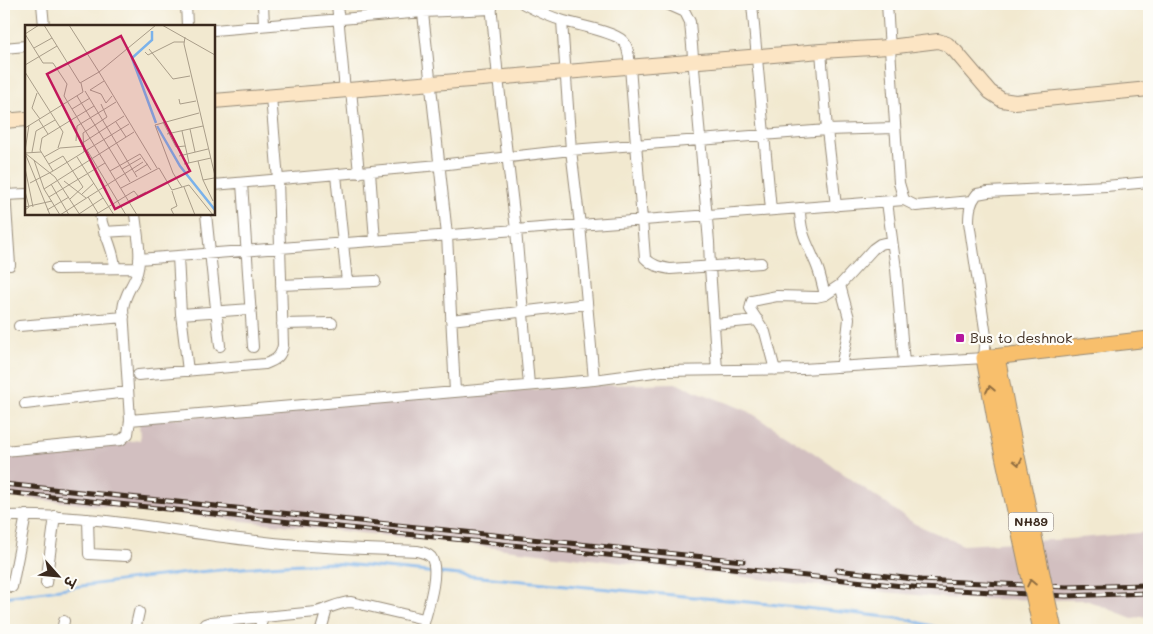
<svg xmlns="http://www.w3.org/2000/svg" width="1153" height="634" font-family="Mali,'Playpen Sans Deva',sans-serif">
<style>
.industrial{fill:#d2bfc0}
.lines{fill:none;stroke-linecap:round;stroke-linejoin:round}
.stream{stroke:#7bb2ea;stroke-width:3}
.street-casing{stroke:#968a77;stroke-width:12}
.secondary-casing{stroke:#968a77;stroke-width:16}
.primary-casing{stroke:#968a77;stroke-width:17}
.street{stroke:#fff;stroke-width:10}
.secondary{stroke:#fce5c4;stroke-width:14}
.primary{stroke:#f8bf6c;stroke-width:15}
.rail-casing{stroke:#3b2a1e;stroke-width:5}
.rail{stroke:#fdfcf7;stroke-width:3;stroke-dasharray:9;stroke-linecap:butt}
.primary-bridge-casing{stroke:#968a77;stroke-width:17;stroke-linecap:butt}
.primary-bridge{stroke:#f8bf6c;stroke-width:15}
.oneway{stroke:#906d41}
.poi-dot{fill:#b5179e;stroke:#fdfcf7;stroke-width:2}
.labels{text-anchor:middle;stroke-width:4.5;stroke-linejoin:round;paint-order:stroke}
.shield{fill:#fdfcf7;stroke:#75695f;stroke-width:1}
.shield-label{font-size:12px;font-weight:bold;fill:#3b2a1e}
.poi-label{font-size:14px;fill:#3b2a1e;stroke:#fdfcf7;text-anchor:start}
.inset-river{fill:none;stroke:#7bb2ea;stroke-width:2.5}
.inset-road{fill:none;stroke:#a99d89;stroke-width:1}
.view{fill:#c2185b;fill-opacity:0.15;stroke:#c2185b;stroke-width:2.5}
.inset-edge{fill:none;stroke:#3b2a1e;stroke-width:2.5}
</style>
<rect width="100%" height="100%" fill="#fdfcf7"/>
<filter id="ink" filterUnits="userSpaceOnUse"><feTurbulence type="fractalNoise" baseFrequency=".02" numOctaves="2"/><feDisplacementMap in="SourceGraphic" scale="10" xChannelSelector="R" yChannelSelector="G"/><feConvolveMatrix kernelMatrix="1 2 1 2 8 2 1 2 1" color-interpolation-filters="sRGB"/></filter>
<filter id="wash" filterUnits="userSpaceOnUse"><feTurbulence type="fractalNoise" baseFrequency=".0096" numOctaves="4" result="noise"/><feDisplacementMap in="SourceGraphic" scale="20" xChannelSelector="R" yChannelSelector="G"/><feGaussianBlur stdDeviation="1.12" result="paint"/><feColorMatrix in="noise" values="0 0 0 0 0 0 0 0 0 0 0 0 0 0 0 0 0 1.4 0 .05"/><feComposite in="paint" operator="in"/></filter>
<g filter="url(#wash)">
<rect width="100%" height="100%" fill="#f2e9d0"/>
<path class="industrial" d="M675,383L748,411L814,453L915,524L963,545L1069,539L1149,532V616L1132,618L1086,600L957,599L803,584L437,541L4,496V455L140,440L139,421L575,386Z"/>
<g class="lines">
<path class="stream" d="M4,597C113,581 222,566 332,563L769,604L906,619L946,630"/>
</g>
</g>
<g filter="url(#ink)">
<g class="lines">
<defs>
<path id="street" d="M42,4L44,26
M186,4L187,26
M263,4L264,25
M337,4L345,91
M422,4L447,235L455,392
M491,4L498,78L516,230L529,385
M524,4C537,11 550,17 564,21C577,25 615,32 623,41C629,47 629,59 630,67L645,258C653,266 659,267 670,269L761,263
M667,4L685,12L690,22L709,242L710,267L717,370
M752,4L771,210
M887,4L899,183L904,200L916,206L972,201
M562,21L571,150L580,225L594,380
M214,30L423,12L492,9
M4,48L26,46
M821,51L827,130L836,206
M351,90L359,173
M370,172L375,241
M336,175L347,282
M4,178L10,265
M242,183L253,347
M214,185L439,165L571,150L827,130L895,128
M5,195L26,194
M887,202L896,269L904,363
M800,208C800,238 810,246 819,272C821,279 823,287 825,295
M100,214C103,233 114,248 115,268
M206,214L220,346
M104,232L137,230
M178,256L181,314L188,371
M139,259L904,200
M56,269L138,268
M281,285L375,281
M840,285L849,318L847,337L841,367
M181,314L251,309
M451,320L587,304
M282,324L332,323
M714,324L758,320
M19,326L124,317
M775,370L765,332L750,309L752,301L777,296L816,297L825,295L840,285L873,249L880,244L892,241
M138,375L265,364C276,360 281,357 283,345L278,180L271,97
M25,404L128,392
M130,420L594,380L662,371L803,369L984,358L986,336L969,222C969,211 970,203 977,194L988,192L1106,186L1149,182
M4,451L121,440L128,434L130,420L123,309C124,296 131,288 136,276C143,257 137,234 135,214
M4,516C91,513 178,533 265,542C315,548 366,549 417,551C422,552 427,553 431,557C441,571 426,614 422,630
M88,519L89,554L126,556
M46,583L55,516
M12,587L26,515
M5,630V628
M62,630L64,621
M135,630L139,612
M200,630L205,624L211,622L316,612C329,609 339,602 351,602L424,619
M259,630L263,618
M321,630L327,609"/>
<path id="secondary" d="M214,101L821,51L889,47L938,41L947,44L955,51L990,92L1002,100L1015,102L1149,89
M4,121L26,119"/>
<path id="primary" d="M997,357L1008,414
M995,419L984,358L1149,339"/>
</defs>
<use href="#street" class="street-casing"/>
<use href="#secondary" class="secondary-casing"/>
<use href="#primary" class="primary-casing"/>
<use href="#street" class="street"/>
<use href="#secondary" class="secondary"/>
<use href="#primary" class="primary"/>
<defs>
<path id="rail" d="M4,484L743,561
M4,492L922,588L1066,596L1149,593
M837,570L921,580L1066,587L1147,585"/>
</defs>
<use href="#rail" class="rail-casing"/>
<use href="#rail" class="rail"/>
<defs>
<path id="primary-bridge" d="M1008,414L1054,630
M995,419L1041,630"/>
</defs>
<use href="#primary-bridge" class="primary-bridge-casing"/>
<use href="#primary-bridge" class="primary-bridge"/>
</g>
<defs><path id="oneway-chevron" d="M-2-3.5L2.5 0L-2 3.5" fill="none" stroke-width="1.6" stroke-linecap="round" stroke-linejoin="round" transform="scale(1.25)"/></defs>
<g class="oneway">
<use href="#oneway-chevron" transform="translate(990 389) rotate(-101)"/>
<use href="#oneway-chevron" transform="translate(1018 462) rotate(78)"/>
<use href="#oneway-chevron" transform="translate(1031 583) rotate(-102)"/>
</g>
</g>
<rect class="poi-dot" x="955" y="333" width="10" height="10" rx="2.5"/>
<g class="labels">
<rect class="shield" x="1008.5" y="512.5" width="45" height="19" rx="4"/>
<g class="shield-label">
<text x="1031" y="526">NH89</text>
</g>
<g class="poi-label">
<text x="970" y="343">Bus to deshnok</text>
</g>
</g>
<g transform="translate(25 25)">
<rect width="190" height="190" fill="#f2e9d0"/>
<path class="inset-river" d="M127,6V15L107,33L131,98M132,101L155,141L190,185"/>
<path class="inset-road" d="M19,0L55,58L74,47L132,143M44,0L74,47L131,0M137,0L190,30M0,9L18,38H28L42,59L39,71L112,190M0,9L14,0M160,12L159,19L190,151M9,23L27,13M124,24L148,54L165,51M120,27L123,30L149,17H159M0,40L32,21M0,47L38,107L33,123M65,65L76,69L81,78L87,71M65,65L79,56M60,66L112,152M12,68L7,83L15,94M52,71L105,157M154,74L155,79L171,76M47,84L65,73M14,95L23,109M91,97L101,112M138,97L151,122L160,121M0,103L58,67L56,58M165,104L170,127M157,106L164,138M142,109L178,101M51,116L52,101L91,77M59,117L99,91M62,125L101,190M0,126L4,100M7,127L11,106L30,95M16,127L0,128L25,190M59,127L58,108L82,92L76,79M0,128L30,152L55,190M154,131L183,124M19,132L35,123L60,121M52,132L89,190M9,135L19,164L35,190M173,136L178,155L189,153M24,139L38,131L58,162L45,174M159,139L186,133M0,143L8,182M97,144L116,133M28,146L104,99M85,146L115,129L126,145M110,147L123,139M178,155L188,176M39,156L61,173M5,158L28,146L15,125L17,113L69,81M26,159L44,190M157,162L148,148L130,100L174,88M159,162L170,190M96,163L134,143L147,165L164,160L188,190M19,164L109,107M0,166L4,182L0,185M147,166L152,181L146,184L149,190M57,169L69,158M24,172L80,138M63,172L73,188M104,176L121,167M0,182L27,176M22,185L44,172M54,189L78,173M35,190L118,137M70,190L109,166L113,171"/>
<path class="view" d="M96,11L165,146L90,184L22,49Z"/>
<rect width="190" height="190" class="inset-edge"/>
</g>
<rect width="1153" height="634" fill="none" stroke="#fdfcf7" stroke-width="20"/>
<g transform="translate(58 576) rotate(117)" stroke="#fdfcf7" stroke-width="4" paint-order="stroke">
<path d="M0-4L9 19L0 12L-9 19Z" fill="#3b2a1e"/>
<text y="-8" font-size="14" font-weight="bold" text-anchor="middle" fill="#3b2a1e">उ</text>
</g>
</svg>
